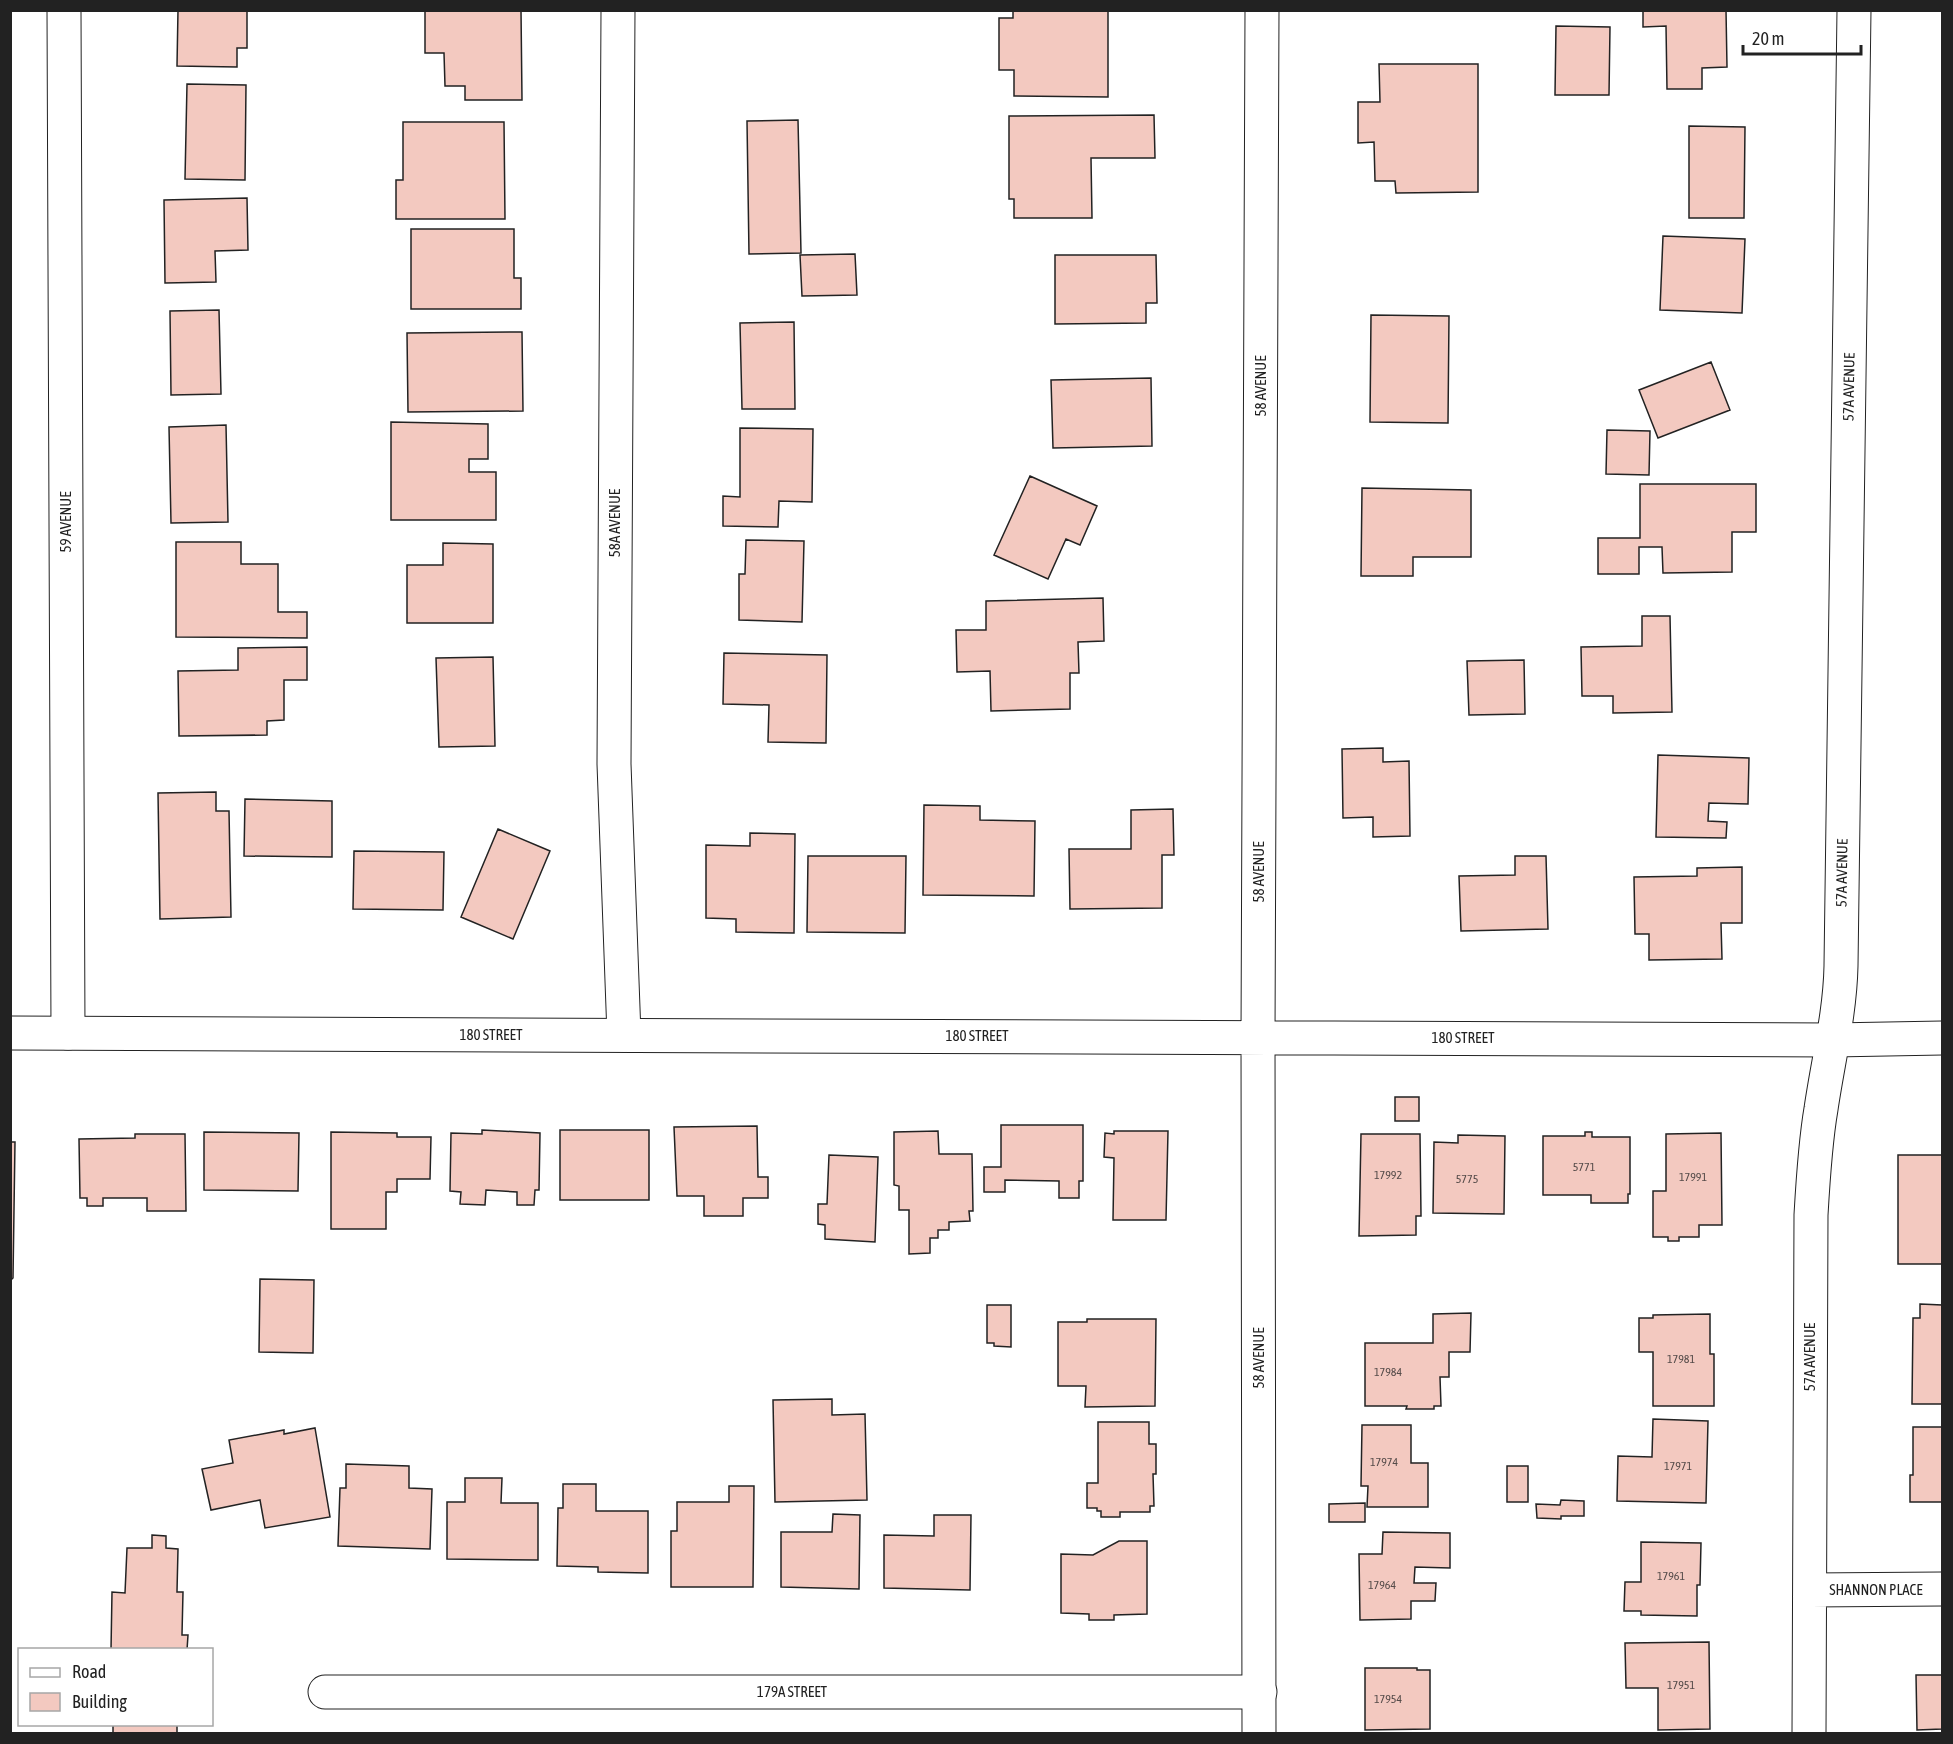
<svg xmlns="http://www.w3.org/2000/svg" width="1953" height="1744" font-family="'Asap Condensed',sans-serif">
<style>
.building{fill:#f3c9c0;stroke:#222;stroke-width:1.5}
.lines{fill:none;stroke-linecap:round;stroke-linejoin:round}
.minor-casing{stroke:#222;stroke-width:35}
.tertiary-casing{stroke:#222;stroke-width:35}
.minor{stroke:#fff;stroke-width:33}
.tertiary{stroke:#fff;stroke-width:33}
.labels{text-anchor:middle;stroke-width:4.5;stroke-linejoin:round;paint-order:stroke}
.number-label{font-size:12px;fill:#564c4a}
.street-label{font-size:15px;fill:#222;stroke:#fff}
</style>
<rect width="100%" height="100%" fill="#fff"/>
<path class="building" d="M178,10H247V48H237V67L177,66Z
M425,10H521L522,100H465V86H445L444,53H425Z
M1013,10H1108V97L1014,96V70H999V18H1013Z
M1643,10H1726L1727,67L1702,68V89H1667L1666,26L1643,27Z
M1556,26L1610,27L1609,95H1555Z
M1379,64H1478V192L1396,193L1395,181H1375L1374,142L1358,143V102H1380Z
M187,84L246,85L245,180L185,179Z
M1154,115L1155,158H1091L1092,218H1014V199H1009V116Z
M798,120L801,253L749,254L747,121Z
M403,122H504L505,219H396V180H403Z
M1689,126L1745,127L1744,218H1689Z
M247,198L248,250L215,251L216,282L165,283L164,200Z
M411,229H514V278H521V309H411Z
M1663,236L1745,239L1742,313L1660,310Z
M855,254L857,295L802,296L800,255Z
M1055,255H1156L1157,303H1146V323L1055,324Z
M219,310L221,394L171,395L170,311Z
M1371,315L1449,316L1448,423L1370,422Z
M794,322L795,409H742L740,323Z
M522,332L523,411L408,412L407,333Z
M1711,362L1730,410L1658,438L1639,390Z
M1151,378L1152,446L1053,448L1051,380Z
M391,422L488,424V459H469V472H496V520H391Z
M226,425L228,522L171,523L169,427Z
M740,428L813,429L812,502L779,501L778,527L723,526V496L740,497Z
M1607,430L1650,431L1649,475L1606,474Z
M1030,476L1097,506L1080,545L1066,539L1048,579L994,555Z
M1640,484H1756V532H1732V572L1663,573L1662,547H1639V574H1598V538H1640Z
M1362,488L1471,490V557H1413V576H1361Z
M746,540L804,541L802,622L739,620V574H745Z
M176,542H241V564H278V612H307V638L176,637Z
M443,543L493,544V623H407V565H443Z
M1103,598L1104,641L1078,642L1079,673H1070V709L991,711L990,671L957,672L956,630H986V601Z
M1642,616H1670L1672,712L1613,713V696H1582L1581,647L1642,646Z
M307,647V680H284V720L267,721V735L179,736L178,671L238,670V648Z
M724,653L827,655L826,743L768,742L769,705L723,704Z
M493,657L495,746L439,747L436,658Z
M1524,660L1525,714L1469,715L1467,661Z
M1383,748V762L1409,761L1410,836L1373,837V817L1343,818L1342,749Z
M1658,755L1749,758L1748,804L1709,803L1708,821L1727,822L1726,838L1656,837Z
M216,792V811H229L231,917L160,919L158,793Z
M245,799L332,801V857L244,856Z
M924,805L980,806V820L1035,821L1034,896L923,895Z
M1173,809L1174,855H1162V908L1070,909L1069,849H1131V810Z
M498,829L550,851L513,939L461,917Z
M750,833L795,834L794,933L736,932V919L706,918V845L750,846Z
M354,851L444,852L443,910L353,909Z
M808,856H906L905,933L807,932Z
M1515,856H1546L1548,929L1461,931L1459,876L1515,875Z
M1742,867V923H1721L1722,959L1649,960V934H1635L1634,877L1697,876V868Z
M1395,1097H1419V1121H1395Z
M1001,1125H1083V1181H1079V1198H1059V1181L1005,1180V1192H984V1167H1001Z
M757,1126L758,1177H768V1198H743V1216H704V1196H677L674,1127Z
M482,1130L540,1133L539,1190H535L534,1205H517V1192L486,1190L485,1205L460,1204L461,1192L450,1191L451,1133L482,1134Z
M560,1130H649V1200H560Z
M938,1131L939,1154H972L973,1211H969L970,1221L949,1222V1230H938V1238H930V1253L909,1254V1210H899V1186L894,1185V1132Z
M1114,1131H1168L1166,1220H1113L1114,1158L1104,1157L1105,1133L1114,1134Z
M204,1132L299,1133L298,1191L204,1190Z
M331,1132L397,1133V1137H431L430,1179H397V1192H386V1229H331Z
M1585,1132H1592V1137H1630V1194H1628V1203H1591V1195H1543V1136H1585Z
M1721,1133L1722,1225H1699V1237H1679V1241H1668V1237H1653V1191H1666V1134Z
M135,1134H185L186,1211H147V1198H103V1206H87V1198H80L79,1139L135,1138Z
M1361,1134H1420L1421,1216H1416V1235L1359,1236Z
M1458,1135L1505,1136L1504,1214L1433,1213L1434,1142L1458,1143Z
M10,1142H15L13,1278L10,1281Z
M829,1155L878,1157L875,1242L825,1239V1225L818,1224V1204H827Z
M1898,1155H1942V1264H1898Z
M260,1279L314,1280L313,1353L259,1352Z
M1920,1304L1942,1305V1404H1912L1913,1318H1920Z
M987,1305H1011V1347L994,1346V1343H987Z
M1471,1313L1470,1352H1449V1377H1440L1441,1406H1434V1409H1406L1407,1406H1365V1343H1433V1314Z
M1710,1314V1354H1714V1406H1653V1352H1639V1318H1653V1315Z
M1087,1319H1156L1155,1406L1085,1407L1086,1386H1058V1322H1087Z
M832,1399V1415L865,1414L867,1500L775,1502L773,1400Z
M1653,1419L1708,1421L1706,1503L1617,1501L1618,1456L1652,1457Z
M1098,1422H1149V1444H1156V1474H1153L1154,1506H1150V1512H1120V1517H1101V1511H1097V1508H1087V1483H1098Z
M1362,1425H1411V1463H1428V1507H1367L1368,1486H1361Z
M1913,1427H1942V1502H1910V1475H1913Z
M315,1428L330,1517L265,1528L260,1500L211,1510L202,1469L233,1463L229,1440L284,1430V1434Z
M346,1464L409,1466V1488L432,1489L430,1549L338,1546L340,1488H346Z
M1507,1466H1528V1502H1507Z
M465,1478H502L501,1503H538V1560L447,1559V1502H465Z
M563,1484H596V1511H648V1573L598,1572V1567L557,1566L558,1508H563Z
M729,1486H754L753,1587H671V1531H677V1502H729Z
M1561,1500L1584,1501V1516H1561V1519L1537,1518L1536,1504L1560,1505Z
M1365,1503V1522H1329V1504Z
M833,1514L860,1515L859,1589L781,1587V1532H832Z
M934,1515H971L970,1590L884,1588V1535L934,1536Z
M1383,1532L1450,1533V1568L1415,1567L1414,1583H1436L1435,1601H1411V1619L1360,1620L1359,1554H1382Z
M152,1535L166,1536V1548L178,1549L177,1592H183L182,1635H188L187,1650H111L112,1592L125,1593L127,1548H152Z
M1119,1541H1147V1614L1114,1615V1620H1089V1614L1061,1613V1554L1093,1555Z
M1641,1542L1701,1543L1700,1585H1697V1616L1641,1615V1611H1624L1625,1582H1641Z
M1709,1642L1710,1729L1658,1730V1688H1626L1625,1643Z
M1365,1668H1417V1670H1430V1729L1365,1730Z
M1916,1675H1942V1729L1917,1730Z
M113,1724H177V1734H113Z"/>
<g class="lines">
<defs>
<path id="minor" d="M64,10L68,1033
M618,10L614,764L624,1035
M1810,1590L1942,1589
M325,1692H1260
M1809,1734L1811,1215C1813,1180 1815,1144 1821,1109C1828,1061 1840,1014 1841,966L1854,10"/>
<path id="tertiary" d="M10,1033L1833,1040L1942,1038
M1259,1734L1258,1037L1262,10"/>
</defs>
<use href="#minor" class="minor-casing"/>
<use href="#tertiary" class="tertiary-casing"/>
<use href="#minor" class="minor"/>
<use href="#tertiary" class="tertiary"/>
</g>
<g class="labels">
<g class="number-label">
<text x="1584" y="1171">5771</text>
<text x="1388" y="1179">17992</text>
<text x="1693" y="1181">17991</text>
<text x="1467" y="1183">5775</text>
<text x="1681" y="1363">17981</text>
<text x="1388" y="1376">17984</text>
<text x="1384" y="1466">17974</text>
<text x="1678" y="1470">17971</text>
<text x="1671" y="1580">17961</text>
<text x="1382" y="1589">17964</text>
<text x="1681" y="1689">17951</text>
<text x="1388" y="1703">17954</text>
</g>
<g class="street-label">
<text transform="translate(1261 386) rotate(-90)" y="5">58 AVENUE</text>
<text transform="translate(1849 387) rotate(-89)" y="5">57A AVENUE</text>
<text transform="translate(66 522) rotate(-90)" y="5">59 AVENUE</text>
<text transform="translate(615 523) rotate(-90)" y="5">58A AVENUE</text>
<text transform="translate(1259 872) rotate(-90)" y="5">58 AVENUE</text>
<text transform="translate(1842 873) rotate(-89)" y="5">57A AVENUE</text>
<text x="491" y="1040">180 STREET</text>
<text x="977" y="1041">180 STREET</text>
<text x="1463" y="1043">180 STREET</text>
<text transform="translate(1810 1357) rotate(-90)" y="5">57A AVENUE</text>
<text transform="translate(1259 1358) rotate(-90)" y="5">58 AVENUE</text>
<text x="1876" y="1595">SHANNON PLACE</text>
<text x="792" y="1697">179A STREET</text>
</g>
</g>
<rect width="1953" height="1744" fill="none" stroke="#222222" stroke-width="24"/>
<rect x="18" y="1648" width="195" height="78" fill="#ffffff" stroke="#a7a7a7" stroke-width="1.5"/>
<rect x="30" y="1668" width="30" height="9" fill="#ffffff" stroke="#a7a7a7" stroke-width="1.5"/>
<text x="72" y="1678" font-size="18" fill="#222222">Road</text>
<rect x="30" y="1693" width="30" height="18" fill="#f3c9c0" stroke="#a7a7a7" stroke-width="1.5"/>
<text x="72" y="1708" font-size="18" fill="#222222">Building</text>
<path d="M1743 45v9h118v-9" fill="none" stroke="#222222" stroke-width="3"/>
<text x="1752" y="45" font-size="18" fill="#222222" stroke="#ffffff" stroke-width="4.5" paint-order="stroke">20 m</text>
</svg>
